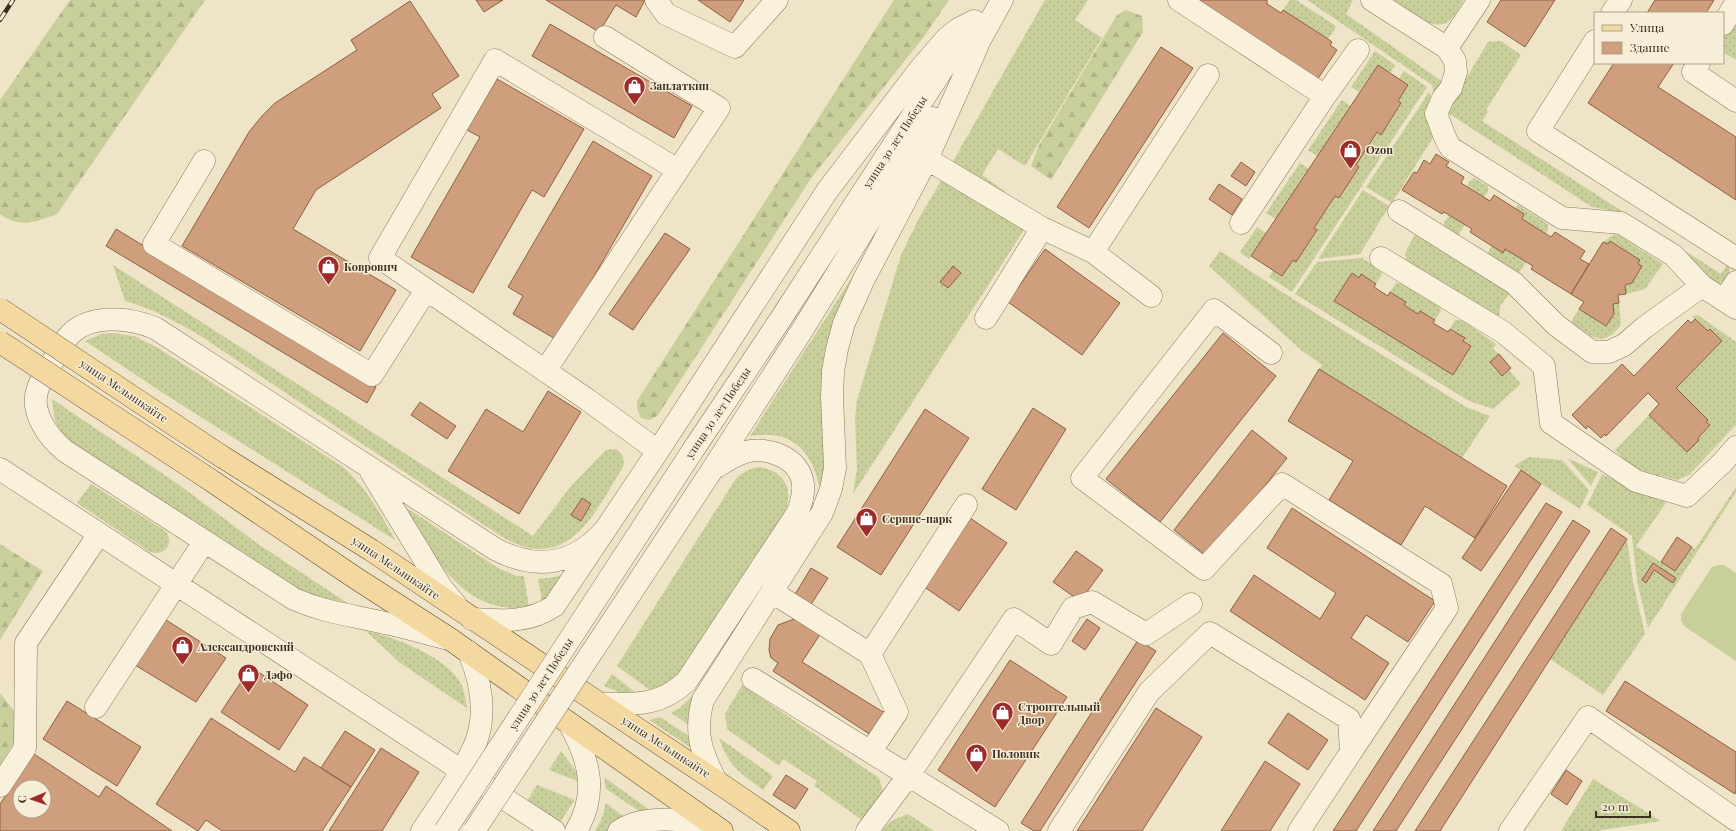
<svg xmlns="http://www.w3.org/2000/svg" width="1736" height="831" font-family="'Playfair Display',serif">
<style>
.grass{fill:url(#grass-dots)}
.forest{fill:url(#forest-firs)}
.garden{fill:#c9cf9b}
.building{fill:#cf9f7d;stroke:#8d5f41;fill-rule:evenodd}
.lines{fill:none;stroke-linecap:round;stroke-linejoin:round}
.minor-casing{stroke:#8d765c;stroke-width:23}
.major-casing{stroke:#5b4430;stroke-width:23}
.minor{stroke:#faf1dc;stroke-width:22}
.major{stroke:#f3d9a0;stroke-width:22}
.rail-casing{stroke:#3d2e20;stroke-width:4.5}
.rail{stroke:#f7eed8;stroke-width:3;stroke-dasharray:9;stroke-linecap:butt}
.minor-bridge-casing{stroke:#8d765c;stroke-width:23;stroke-linecap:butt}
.major-bridge-casing{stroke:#5b4430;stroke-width:23;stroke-linecap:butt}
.minor-bridge{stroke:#faf1dc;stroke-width:22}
.major-bridge{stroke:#f3d9a0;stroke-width:22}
.labels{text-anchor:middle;stroke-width:3;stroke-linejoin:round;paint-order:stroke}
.poi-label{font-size:11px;font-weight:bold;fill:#3d2e20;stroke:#f7eed8;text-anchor:start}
.street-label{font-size:11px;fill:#3d2e20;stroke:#f7eed8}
</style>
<defs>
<pattern id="grass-dots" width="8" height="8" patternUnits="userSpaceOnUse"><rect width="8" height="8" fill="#c9cf9b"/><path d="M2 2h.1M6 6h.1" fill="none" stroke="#aeb285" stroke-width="1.8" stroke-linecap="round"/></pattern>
<pattern id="forest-firs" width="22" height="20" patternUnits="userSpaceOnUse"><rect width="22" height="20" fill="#c9cf9b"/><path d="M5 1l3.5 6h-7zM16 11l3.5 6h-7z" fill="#aeb285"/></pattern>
</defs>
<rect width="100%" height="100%" fill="#f0e4c8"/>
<path class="grass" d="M1045,0H1088L1075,20L1102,38L1025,166L998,149L982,175L1006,192L998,191L952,163Z
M1290,0H1296L1333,24L1336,27L1328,39L1283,10Z
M1307,0H1353L1346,14L1443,82L1435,96L1432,85Z
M1390,0H1464C1459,8 1454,18 1446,23C1431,31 1402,8 1390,0Z
M1736,16V60L1723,52V37Z
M1501,41L1521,55L1486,110L1488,112L1482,121L1625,213L1592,207L1448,113L1458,92L1488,42Z
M1375,51L1395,65L1390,73L1378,65L1359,92L1351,87Z
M1404,71L1427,87L1292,292L1269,277L1273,270L1282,276L1293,260L1296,262L1317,230L1314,228L1335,196L1339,198L1359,167L1356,165L1377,132L1381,134L1401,104L1398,101L1408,85L1399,79Z
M1429,92L1432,99L1426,108V119L1437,131L1392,203L1366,187Z
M1342,100L1351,106L1317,156L1308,150Z
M1300,163L1309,169L1276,219L1266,213Z
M1474,178L1488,186V192L1484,197L1467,186L1469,182Z
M941,181L964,188L1026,227L853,494L857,468L855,419L857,400L901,255L919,218Z
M1363,190L1389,206L1360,254L1318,259Z
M1518,205L1548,224V230L1546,234L1522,219L1524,214L1515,208Z
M1449,215L1465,225L1457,237L1443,229L1444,223Z
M1257,227L1266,233L1249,259L1240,252Z
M1614,234L1618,235L1663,264L1645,289L1626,294L1625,285L1632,283L1641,266L1638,264L1640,260L1610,241L1608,244L1603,242Z
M1415,235L1510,293L1500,306L1499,323L1407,265C1403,251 1408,247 1415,235Z
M1492,245L1503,252L1505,249L1526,262L1519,273L1487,255Z
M1679,247L1721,274L1729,262L1730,273L1728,278L1720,283H1715L1693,268Z
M1220,251L1293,299L1466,407L1490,416L1462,458L1319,369L1322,365L1301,350L1209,266Z
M1362,258L1381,270L1382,274L1376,284L1361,274L1359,278L1352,273L1335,301L1453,375L1471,347L1463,341L1464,339L1450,329L1455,320H1462L1496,344L1493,349L1499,354L1490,362L1502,376L1509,370L1521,384L1493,409L1469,401L1295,294L1317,262Z
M113,265L533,536L571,486L606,450L616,449C623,454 625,459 623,467C600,503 575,563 522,546C505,541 490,528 475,519L196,333C172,320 151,308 125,301Z
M854,274C838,307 823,342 822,379C821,416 829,453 820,489C812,450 792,429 750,436Z
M1396,283H1402L1440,307L1441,311L1435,320L1420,311L1418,314L1404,305L1405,302L1390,292Z
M1619,303L1621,325C1601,350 1592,336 1571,322L1579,309L1606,326L1614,314L1613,304Z
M1698,315L1736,342V425L1689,475L1677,480L1639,470L1630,465L1615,450L1649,415L1687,452L1699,440L1698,438L1710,425L1706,422L1708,420L1676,388L1722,341L1710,329L1708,331L1692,316Z
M112,333L134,336L158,348L343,467C368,490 379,511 395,540L166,395L85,341L101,334Z
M52,399L178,484L258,544L349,604L336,603L305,593L67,440L55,421Z
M1529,457L1562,460L1589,490L1580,509L1514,466Z
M1567,458L1598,472L1591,486Z
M759,467C785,471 795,490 784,514L676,678L654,693L617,666L735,480C742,472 749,469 759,467Z
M1602,474L1666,503L1636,546L1675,571L1692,547L1695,549L1736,487V492L1648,628L1637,581L1632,536L1587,505Z
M91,484L164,530C176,542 166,557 150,552L77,503Z
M401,504L498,568L516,576H524L529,607C462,617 431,552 401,504Z
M1627,539L1633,582L1645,634L1603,695L1550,659Z
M572,571L561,587L542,602L538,579L555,577Z
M366,631C394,637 440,654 458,679C464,687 465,697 467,708L399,662Z
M612,674L640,696L621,693L604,686Z
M742,685L879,778L883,791L862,820L814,786L817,781L783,759L779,766L727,729L725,714Z
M695,693L692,727L671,713L680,708Z
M660,717L692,738L694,750L649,720Z
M719,738L773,776L763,790C740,773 729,767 719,738Z
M561,751L575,770L580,782L549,770Z
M604,777L651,811L642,813L606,789Z
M1593,779L1661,821L1596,831H1561Z
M537,785L575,800L560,822L527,801Z
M606,803L627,819L613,825L606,831H595L602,818Z
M908,814L934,831H881L891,821Z"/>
<path class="forest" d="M70,0H205L57,214C36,222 20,229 0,214V100Z
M894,0H949L923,38L812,177L658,415L650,420L641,418L637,409V401Z
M1126,10L1142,16L1143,32L1051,180L1031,166L1038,147L1117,15Z
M0,544L43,571L0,640Z
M0,693L25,725L0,765Z"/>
<path class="garden" d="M1718,565H1724L1736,573V661L1684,626L1681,620V614L1712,567Z"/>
<path class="building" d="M476,0H503L484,12Z
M546,0H645L636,17L616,5L599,32Z
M698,0H744L730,22Z
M1195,0H1267V4L1281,13L1283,10L1328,39L1332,42L1330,45L1337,50L1317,80Z
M1501,0H1555L1525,47L1487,22Z
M1655,0H1714L1706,13H1647Z
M410,1L459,76L432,94L441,108L316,190L293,229L396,290L360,351L182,246L249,132L262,116L275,103L357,50L351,40Z
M550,24L692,106L674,138L532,56Z
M1161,47L1193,68L1089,228L1057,207Z
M1614,63H1674L1658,87L1736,137V200L1588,103Z
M1378,65L1408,85L1398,101L1401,103L1381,135L1377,132L1356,165L1359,167L1339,198L1335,196L1314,228L1317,230L1296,262L1293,260L1282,276L1251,256Z
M497,79L584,129L544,197L532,190L473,293L411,257L480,137L467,130Z
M593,141L652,176L557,340L513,314L523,296L508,287Z
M1436,154L1449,162L1446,166L1464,177L1461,183L1490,201L1494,195L1524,214L1522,219L1551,237L1555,232L1585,251L1580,259L1589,264L1571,294L1531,269L1533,266L1505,249L1503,253L1470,232L1472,229L1444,212L1442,214L1402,190L1414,172L1417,173L1424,160L1430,164Z
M1241,162L1255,172L1246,186L1231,176Z
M1219,184L1242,199L1232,215L1209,199Z
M116,229L376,387L367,403L106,246Z
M665,233L690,249L633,330L609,314Z
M1610,241L1640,260L1638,264L1642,266L1632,283L1625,285L1626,294L1618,295L1619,303L1613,304L1614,314L1606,326L1579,309L1584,302L1571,294L1603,242L1608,244Z
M1045,249L1120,303L1082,355L1008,302Z
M953,266L961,273L948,288L940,282Z
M1352,273L1359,278L1361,274L1376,284L1374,287L1380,291L1388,296L1390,292L1406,302L1404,305L1418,314L1420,311L1435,320L1433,323L1448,332L1450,329L1465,338L1463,341L1471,346L1453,375L1334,301Z
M1695,319L1708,331L1710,329L1722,341L1676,388L1708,420L1706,422L1710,425L1698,438L1699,440L1687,452L1649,415L1659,404L1648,393L1606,436L1605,434L1601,438L1588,426L1586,429L1572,415L1622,364L1634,376L1688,320L1691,323Z
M1223,333L1276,376L1160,522L1106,479Z
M1499,354L1511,368L1502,376L1490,362Z
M1319,369L1507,486L1475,538L1425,506L1401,545L1329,500L1353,461L1288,421Z
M548,391L581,412L519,514L448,471L486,409L523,432Z
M420,402L456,426L447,439L411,415Z
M1033,408L1066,429L1016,510L982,489Z
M925,409L969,438L881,575L837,547Z
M1252,430L1287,458L1208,557L1174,530Z
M1521,470L1541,484L1481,571L1462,558Z
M582,498L591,504L581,521L571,515Z
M1546,503L1562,512L1356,831H1333Z
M1292,508L1435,601L1408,642L1366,615L1351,638L1389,663L1365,700L1230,611L1254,575L1320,619L1336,593L1267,548Z
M970,518L1007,543L959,611L923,586Z
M1573,520L1590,531L1396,831H1373Z
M1611,528L1627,539L1440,831H1415Z
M1677,537L1692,547L1675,571L1661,562Z
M1076,551L1103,570L1080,601L1053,582Z
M1653,563L1676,578L1673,583L1654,570L1646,583L1642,580Z
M811,568L828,578L810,606L794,596Z
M797,618L821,633L802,662L888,715L874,737L773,671L778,663L771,658L769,650L770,639L778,625Z
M1087,619L1100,628L1085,650L1072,641Z
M166,620L226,658L196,702L135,665Z
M1138,640L1156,651L1040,831H1034L1021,823Z
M1010,660L1067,697L995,807L938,770Z
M251,667L308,705L279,750L221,712Z
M1625,681L1736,752V791L1735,794L1606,711Z
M67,701L141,747L117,786L43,739Z
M1156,708L1202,737L1142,831H1077Z
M1288,713L1328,740L1308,770L1268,743Z
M211,718L295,772L304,757L351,787L322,831H222L206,820L198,831L156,804Z
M345,731L375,750L351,787L321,768Z
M381,748L419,772L382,831H329Z
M34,754L99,797L106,786L172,831H0V804ZM20,787H44V811H20Z
M1265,761L1300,784L1270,831H1221Z
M1566,770L1582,781L1567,805L1551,794Z
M786,775L808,789L795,809L773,795Z"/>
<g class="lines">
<defs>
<path id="minor" d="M656,0L666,14L735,47L777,0
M1179,0L1325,96L1241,223
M1372,0L1447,48L1455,61L1456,72L1451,88L1443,98L1436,114C1441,125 1444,139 1451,148L1562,218L1621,223L1673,255L1702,286L1736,308
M1612,13L1621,0
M1723,24L1736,3
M1595,41L1538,131L1736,258
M1447,48L1479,0
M970,58L1002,0
M1699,63L1693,72L1736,101
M1325,96L1358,50
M927,159L1042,228L1093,252L1208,75
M204,161L154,244L372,375L426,290
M1399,211L1514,283L1556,325L1592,352H1609L1624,345L1645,327L1702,286
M1093,252L1151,296
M1381,258L1503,332L1544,366L1551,423L1636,481L1687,496L1722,463L1736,447
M1724,300L1736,282
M986,318L1042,228
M1271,353L1214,310L1082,478L1204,569L1282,484L1441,584L1447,608L1351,752
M545,371L719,108L605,37
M695,447L780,320L966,33
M658,451L588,400L380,258L495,60L678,170
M0,469L554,831
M712,470L801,332L933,118
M371,472L441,587L456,605
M772,592L870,654L966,505
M472,619C502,621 529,623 554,606L658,451L827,191L920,69L946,39L958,29L974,21
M445,638C425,633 405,627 385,623C351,615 326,613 294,599L65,451C48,437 29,411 38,388C41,379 48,370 53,361C58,354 62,345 67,338C87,313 129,317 155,328L495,549C537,571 574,565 605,530
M870,654L897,712L871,751
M753,679L998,831
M600,704C635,704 658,707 686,682L798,512C801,503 804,494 803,485C801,458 768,446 745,452C734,455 724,462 715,468
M96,707L204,542
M570,725C590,761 598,794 576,831
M716,781C701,752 694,732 703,700L822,513L831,489L835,468L832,397L833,371L837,349L844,323L864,279L927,159L977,47
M0,786L25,748L26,643L99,534
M422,831C439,805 465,770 476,742C487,713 480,679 469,652
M619,831C642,814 685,820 712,824
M867,831L909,775L1014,619L1051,644L1073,608L1092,602L1146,634L1191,604
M1059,831L1149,692L1210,633L1349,719L1351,752L1299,831
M1510,831L1588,717L1736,820"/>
<path id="major" d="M221,456L371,550L600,704L716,781L789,831
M209,479L354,577L450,639L722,831"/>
</defs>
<use href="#minor" class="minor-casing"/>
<use href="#major" class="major-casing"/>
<use href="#minor" class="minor"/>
<use href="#major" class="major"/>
<defs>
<path id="rail" d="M0,20L13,0"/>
</defs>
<use href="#rail" class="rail-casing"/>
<use href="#rail" class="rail"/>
<defs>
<path id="minor-bridge" d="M445,831L695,447
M474,831L712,470"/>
<path id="major-bridge" d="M0,309L221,456
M0,342L209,479"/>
</defs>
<use href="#minor-bridge" class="minor-bridge-casing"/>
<use href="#major-bridge" class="major-bridge-casing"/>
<use href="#minor-bridge" class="minor-bridge"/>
<use href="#major-bridge" class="major-bridge"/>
</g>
<defs>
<symbol id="shop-pin" viewBox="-11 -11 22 30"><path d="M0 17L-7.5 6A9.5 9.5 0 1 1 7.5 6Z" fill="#9e2a2b" stroke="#f7eed8"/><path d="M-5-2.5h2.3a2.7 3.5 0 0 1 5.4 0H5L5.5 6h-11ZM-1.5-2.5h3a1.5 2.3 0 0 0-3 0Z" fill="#fff"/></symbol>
</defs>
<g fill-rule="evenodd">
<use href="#shop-pin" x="622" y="74" width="25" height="34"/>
<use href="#shop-pin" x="1338" y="138" width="25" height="34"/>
<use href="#shop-pin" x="316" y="254" width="25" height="34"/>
<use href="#shop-pin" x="854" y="506" width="25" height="34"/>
<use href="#shop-pin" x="170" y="634" width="25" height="34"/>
<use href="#shop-pin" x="236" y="662" width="25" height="34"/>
<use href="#shop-pin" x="990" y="700" width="25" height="34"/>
<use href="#shop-pin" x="964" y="742" width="25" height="34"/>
</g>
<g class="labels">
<g class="poi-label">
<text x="650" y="90">Заплаткин</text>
<text x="1366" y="154">Ozon</text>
<text x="344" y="271">Коврович</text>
<text x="882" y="523">Сервис-парк</text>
<text x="198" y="651">Александровский</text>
<text x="264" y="679">Дэфо</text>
<text x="1018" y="711">Строительный<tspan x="1018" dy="13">Двор</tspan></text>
<text x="992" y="758">Половик</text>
</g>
<g class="street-label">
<text transform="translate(895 142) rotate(-57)" y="4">улица 30 лет Победы</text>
<text transform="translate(124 391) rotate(34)" y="4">улица Мельникайте</text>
<text transform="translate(718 413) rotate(-56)" y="4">улица 30 лет Победы</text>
<text transform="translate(396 568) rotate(34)" y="4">улица Мельникайте</text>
<text transform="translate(541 684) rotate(-57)" y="4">улица 30 лет Победы</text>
<text transform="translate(666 747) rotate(33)" y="4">улица Мельникайте</text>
</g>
</g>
<rect x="1594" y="12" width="130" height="52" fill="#f7eed8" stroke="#ada18e"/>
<rect x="1602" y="25" width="20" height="6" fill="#f3d9a0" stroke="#ada18e"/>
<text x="1630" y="32" font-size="12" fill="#3d2e20">Улица</text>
<rect x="1602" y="42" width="20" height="12" fill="#cf9f7d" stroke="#ada18e"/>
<text x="1630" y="52" font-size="12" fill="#3d2e20">Здание</text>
<g transform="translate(32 799) rotate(268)"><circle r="19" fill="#f7eed8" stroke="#ada18e"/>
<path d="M0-3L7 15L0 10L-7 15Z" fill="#9e2a2b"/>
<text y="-6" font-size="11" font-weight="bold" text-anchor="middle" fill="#3d2e20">С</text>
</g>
<path d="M1596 811v6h54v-6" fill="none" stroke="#3d2e20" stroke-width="2"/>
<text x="1602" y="811" font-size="12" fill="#3d2e20" stroke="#f7eed8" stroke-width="3" paint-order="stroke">20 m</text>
</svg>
